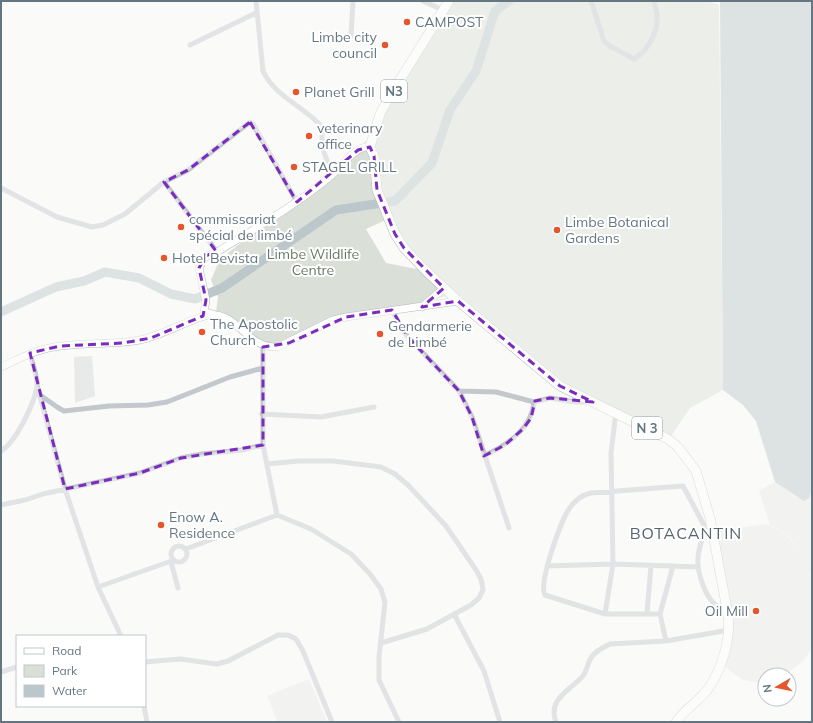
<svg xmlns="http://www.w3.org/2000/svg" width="813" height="723" font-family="Mulish,sans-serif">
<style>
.built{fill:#e8e9e9}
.green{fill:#dadfd7;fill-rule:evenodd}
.water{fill:#bbc7cb}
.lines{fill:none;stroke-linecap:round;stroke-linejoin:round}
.river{stroke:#bbc7cb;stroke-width:9}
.secondary-casing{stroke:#b3babf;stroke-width:8}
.highway-casing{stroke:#b4b9bd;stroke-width:10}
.street{stroke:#c3c8cc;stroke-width:5}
.secondary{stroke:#fff;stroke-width:7}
.highway{stroke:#fff;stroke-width:9}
.marked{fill:none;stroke:#7b2cbf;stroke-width:3;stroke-dasharray:8 5;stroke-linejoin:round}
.poi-dot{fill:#e4572e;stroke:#fff;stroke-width:1.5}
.labels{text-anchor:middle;stroke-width:4;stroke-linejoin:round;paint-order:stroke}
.shield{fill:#fff;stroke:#939fa8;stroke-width:1}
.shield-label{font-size:13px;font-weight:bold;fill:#657683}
.poi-label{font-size:14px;fill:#657683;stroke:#fff;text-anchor:start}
.park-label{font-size:14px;fill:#687a64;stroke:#fff}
.quarter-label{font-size:16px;letter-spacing:1px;fill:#57646e;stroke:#fff}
</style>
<rect width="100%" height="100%" fill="#fafaf8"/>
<path class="built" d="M92,356L95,396L75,403L74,357Z
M775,482L804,501L809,498L812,490V580L803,560L812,582V648L804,660L785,675H765V684L743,680L721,664L727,646L716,531L767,524L788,536L800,554L789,536L770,525L759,491Z
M309,679L327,722H278L267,696Z"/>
<path class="green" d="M450,1H707L719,5L723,390L690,408L669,439L560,384L451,295L393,309L340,316L279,346L270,347L225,315L216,312L218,297L211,280L217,266L229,252L336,169L366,141H376L383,114ZM388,219L399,242L427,271L386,263L366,229Z"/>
<path class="water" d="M720,1H812V490L809,498L804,501L775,482L756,421L743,405L723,390Z"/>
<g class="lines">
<path class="river" d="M1,312L56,287L84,281L105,272L139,278L171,294L195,299L222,288L336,210L395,201L432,163L450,110L476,71L495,11L509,1"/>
<defs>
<path id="secondary" d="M422,307L444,288
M213,314L204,312L206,300L199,268L206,256L217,252C256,228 296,205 332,175C342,166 356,145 370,147
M1,367C21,358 39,348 61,346C87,342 114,345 140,340C164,335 185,321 208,315C240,312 244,348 278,347L333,320L346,317L458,301"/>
<path id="highway" d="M449,1L388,99L380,114L370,147L374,156L377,190L395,234L404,248L427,272L458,301L560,386L668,439L678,447L696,471L710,518L728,615C731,639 722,669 708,689C699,701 685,709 676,722"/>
</defs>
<use href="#secondary" class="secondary-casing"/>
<use href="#highway" class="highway-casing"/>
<path class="street" d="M256,1L263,71C275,97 304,106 322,127V147L332,174
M423,1L443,10
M591,1L604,41L610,46L634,59C646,52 657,35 657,20C658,14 655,7 654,1
M351,36L353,1
M190,45L256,13
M164,182L188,170L250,122L253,124L297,202
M1,188L57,217L92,227L103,225L125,214L164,182L217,252
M392,310L401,328L408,337L459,391L472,417L509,528
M263,346V445L277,515
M37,385L65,489L98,587
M459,391L496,392L534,402L550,398L575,402H590
M40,395L57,407L64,411L109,406L148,405L167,402L230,377L263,368
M262,414L321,417L374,407
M1,451C16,442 34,404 37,387C38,377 32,363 30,353
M484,456C507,445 532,429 534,402
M267,464L298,461H333L381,467L395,474L408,485L446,526L476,570L481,579L483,590L479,598L471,605L427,629L381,643
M1,505L25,500L43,494L140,473L181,458L202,454L242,450L263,445
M707,526C703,536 698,549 698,559C697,572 705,597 716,605C719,607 723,608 727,609
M171 554a8 8 0 1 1 16 0a8 8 0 1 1-16 0Z
M186,549L277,515L311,529L351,554L370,574L381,589L385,602L379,657V680L399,722
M171,562L178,588
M547,566L613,564L698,567
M647,613L651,566
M454,614L484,671L500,722
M605,614L613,564L611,453L616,412
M660,614L673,566
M121,636L98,587L174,560
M666,641L660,614H605L545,595C538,584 561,520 569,509C575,500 581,495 591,493L683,486L706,529
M145,662L180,659L217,664L228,661L278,635H288L296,639L303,651L332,722
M1,672L17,667
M144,706L147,722
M556,722C547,700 570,690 582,677C586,673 587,667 589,662C592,653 602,648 610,644L666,641L729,630"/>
<use href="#secondary" class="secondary"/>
<use href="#highway" class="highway"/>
</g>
<path d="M0 0H813V723H0ZM250,122L297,202L358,150L370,147L374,156L377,190L395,234L404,248L444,288L422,307L458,301L560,386L593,402L550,398L535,401L531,418L523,429L505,445L484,456L472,417L459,391L408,337L392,310L346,317L289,343L263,347V445L181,458L140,473L65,489L30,353L60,346L123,343L151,338L203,316L206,300L199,268L206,256L216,251L164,182L188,170Z" fill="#fafaf8" fill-opacity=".55" fill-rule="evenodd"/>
<path class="marked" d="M250,122L297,202L358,150L370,147L374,156L377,190L395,234L404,248L444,288L422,307L458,301L560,386L593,402L550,398L535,401L531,418L523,429L505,445L484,456L472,417L459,391L408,337L392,310L346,317L289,343L263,347V445L181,458L140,473L65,489L30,353L60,346L123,343L151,338L203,316L206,300L199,268L206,256L216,251L164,182L188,170Z"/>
<g class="poi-dot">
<circle cx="407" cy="22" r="4"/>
<circle cx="385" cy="45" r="4"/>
<circle cx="296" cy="92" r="4"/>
<circle cx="309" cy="136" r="4"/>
<circle cx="294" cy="167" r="4"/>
<circle cx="181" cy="227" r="4"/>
<circle cx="557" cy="230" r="4"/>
<circle cx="164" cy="258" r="4"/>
<circle cx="202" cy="332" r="4"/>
<circle cx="380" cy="334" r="4"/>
<circle cx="161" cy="525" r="4"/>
<circle cx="756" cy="611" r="4"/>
</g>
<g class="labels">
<g class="shield">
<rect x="381" y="80" width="26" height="22" rx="3"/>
<rect x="632" y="417" width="30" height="22" rx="3"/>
</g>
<g class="shield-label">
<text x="394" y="96">N3</text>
<text x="647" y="433">N 3</text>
</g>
<g class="poi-label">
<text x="415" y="27">CAMPOST</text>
<text x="377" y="42" text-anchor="end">Limbe city<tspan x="377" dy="16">council</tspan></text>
<text x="304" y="97">Planet Grill</text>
<text x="317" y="133">veterinary<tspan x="317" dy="16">office</tspan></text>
<text x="302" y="172">STAGEL GRILL</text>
<text x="189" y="224">commissariat<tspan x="189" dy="16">spécial de limbé</tspan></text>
<text x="565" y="227">Limbe Botanical<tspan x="565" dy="16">Gardens</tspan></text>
<text x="172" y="263">Hotel Bevista</text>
<text x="210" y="329">The Apostolic<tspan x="210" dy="16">Church</tspan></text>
<text x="388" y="331">Gendarmerie<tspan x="388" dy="16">de Limbé</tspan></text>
<text x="169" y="522">Enow A.<tspan x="169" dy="16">Residence</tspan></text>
<text x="748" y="616" text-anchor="end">Oil Mill</text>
</g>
<g class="park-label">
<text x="313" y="259">Limbe Wildlife<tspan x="313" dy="16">Centre</tspan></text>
</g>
<g class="quarter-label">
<text x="686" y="539">BOTACANTIN</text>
</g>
</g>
<rect width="813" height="723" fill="none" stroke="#657683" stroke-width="4"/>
<rect x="16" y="635" width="130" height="72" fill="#ffffff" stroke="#c1c8cd"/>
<rect x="24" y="648" width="20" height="6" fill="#ffffff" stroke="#c1c8cd"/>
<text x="52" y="655" font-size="12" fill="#657683">Road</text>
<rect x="24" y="665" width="20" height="12" fill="#dadfd7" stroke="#c1c8cd"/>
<text x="52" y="675" font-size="12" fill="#657683">Park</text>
<rect x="24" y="685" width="20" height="12" fill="#bbc7cb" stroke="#c1c8cd"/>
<text x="52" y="695" font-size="12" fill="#657683">Water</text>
<g transform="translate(777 687) rotate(261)"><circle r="19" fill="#ffffff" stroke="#c1c8cd"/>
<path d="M0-3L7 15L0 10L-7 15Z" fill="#e4572e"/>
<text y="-6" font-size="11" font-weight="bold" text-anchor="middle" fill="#657683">N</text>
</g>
</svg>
